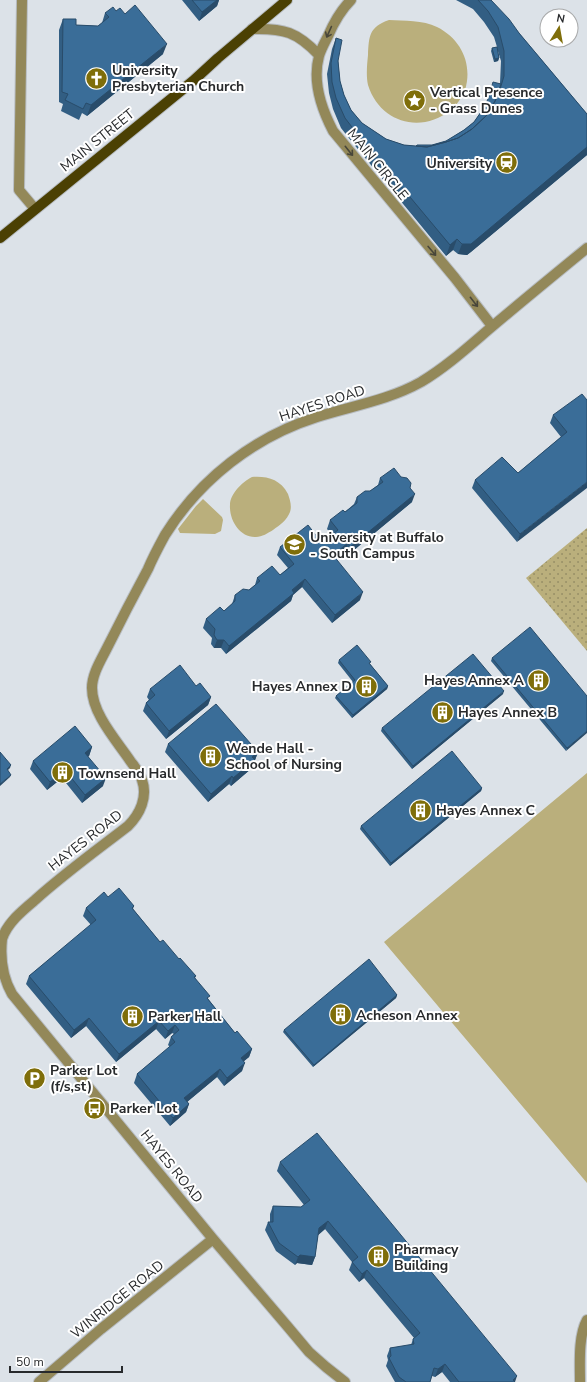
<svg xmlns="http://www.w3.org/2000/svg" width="587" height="1382" font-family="'Nunito Sans',sans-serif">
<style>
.grass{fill:#baaf7c}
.park{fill:url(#park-dots)}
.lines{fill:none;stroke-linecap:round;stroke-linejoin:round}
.minor-casing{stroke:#b8bdc2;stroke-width:12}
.major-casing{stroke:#b8bdc2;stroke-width:12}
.minor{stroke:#938859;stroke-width:10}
.major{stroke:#4b4003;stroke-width:10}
.wall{fill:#325e83}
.shaded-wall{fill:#294c6a}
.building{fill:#3a6d98;stroke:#294c6a}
.oneway{stroke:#48463a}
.labels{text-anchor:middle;stroke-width:4;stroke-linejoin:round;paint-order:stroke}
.poi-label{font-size:14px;font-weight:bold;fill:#282a2c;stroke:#fff;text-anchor:start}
.street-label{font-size:14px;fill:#282a2c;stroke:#fff}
</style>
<defs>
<pattern id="park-dots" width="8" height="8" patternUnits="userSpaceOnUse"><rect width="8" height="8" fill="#baaf7c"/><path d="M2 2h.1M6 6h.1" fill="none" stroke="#978f66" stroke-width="1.8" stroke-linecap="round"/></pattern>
</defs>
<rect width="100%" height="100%" fill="#dce2e8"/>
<path class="grass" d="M389,20C404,21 423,20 437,27C461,39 473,64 465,90C462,97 457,105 451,110C421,134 380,123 368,85C366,76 367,65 368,55C369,36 369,27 389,20Z
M252,477C267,476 280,479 288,494C290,500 292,506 290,512C287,520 280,525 273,530C268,533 262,537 256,537C240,538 229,520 230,505C230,494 242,482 252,477Z
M203,499L222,517L223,520L221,531L215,534L180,533L178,529L196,506Z
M587,773V1183L384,942Z"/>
<path class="park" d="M587,528V651L526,578Z"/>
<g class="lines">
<defs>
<path id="minor" d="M22,0L19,190L35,209
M351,0C340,11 334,22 328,36C325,42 321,49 319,56C312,82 321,108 333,131L455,278L492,326
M252,29C284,28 297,32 319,55
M39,1382L101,1329L213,1239
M345,1382L326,1367L309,1352L288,1327L213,1239L12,994C3,978 0,958 2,939C7,923 23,910 35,900C65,873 97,850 128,826C140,814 148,797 142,780C140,773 135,767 131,762C117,741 92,714 92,688C92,674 101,660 107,648C120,622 134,595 148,569C153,557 159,546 165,535C200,479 254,437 317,417C352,406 389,400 421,382C446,367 467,348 488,330C521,302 554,275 587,248
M580,1382C580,1364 578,1336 587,1320"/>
<path id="major" d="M0,238L193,81L218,58L287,0"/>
</defs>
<use href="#minor" class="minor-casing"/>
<use href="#major" class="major-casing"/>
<use href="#minor" class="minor"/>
<use href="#major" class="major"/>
</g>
<path class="wall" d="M182,0H219L217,6L199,21Z
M456,0H491L519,33L587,114V155L467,255L458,254L453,250L446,256L352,142L341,128L333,109L329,93L327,74L332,49L336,38L340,81L344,95L351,110L362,123L386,139L404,145L416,146L432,145L446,141L464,130L474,122L483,109L500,83L501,61L497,48L499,58L498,61L494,62L491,51L492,48L497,47L494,37L484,22L473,9Z
M116,11L125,14L163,54L87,116L82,113L79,120L61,111L63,104L59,102V30L63,19L76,25L98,26L102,23L105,13Z
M587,400L517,542L472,488L475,480L518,473L561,437L550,423L553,415Z
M380,478L410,488L412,502L348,555L345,552L336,559L360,600L332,623L302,587L293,595L291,601L226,654L221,648H214L211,644L212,638L203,628L206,619L224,611L232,604L235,595L249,590L255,585L257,578L280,575L288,568L277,555L280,547L322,543L332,535L327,529L330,520L345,512L354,504L357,497L370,491L378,485Z
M492,658L587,696L566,751L491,661Z
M339,660L370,664L388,686L387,689L352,718L335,698L336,696L353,682L338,663Z
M196,686L211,697L208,705L166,739L143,711L146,703L149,700L147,697L150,689Z
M503,694L412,769L381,731L382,728Z
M168,744L258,752L252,768L231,786L229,784L208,802L165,752Z
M92,747L89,756H88L103,786L82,803L62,778L47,790L30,769L33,761Z
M482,788L481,791L390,866L360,829L361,826Z
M108,897L134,906L133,909L160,942L196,976L195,978L209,1000L235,1033L252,1049L249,1057L244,1061L242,1071L224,1086L217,1077L187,1102L189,1104L186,1112L170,1126L134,1083L137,1074L170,1047L168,1045L171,1037L174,1034L172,1033L165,1039L156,1029L116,1062L86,1026L71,1038L26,984L29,976L91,925L83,916L86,908Z
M397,995L396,998L313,1067L283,1032L284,1030Z
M280,1162L515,1382H450L442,1372L435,1377L432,1376L430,1382H395L386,1366L388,1360L387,1356L390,1348L411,1345L413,1339L414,1338L364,1278L359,1282L349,1270L352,1262L325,1229L318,1235L315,1257L312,1265L297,1263L295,1265L276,1251L265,1230L268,1222H270V1214L273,1206L301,1207L304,1205L277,1171Z"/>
<path class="shaded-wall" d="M217,0H219L217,6L199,21L202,12Z
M167,44L163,54L87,116L91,105Z
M499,58L498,61L494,62L495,59Z
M587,147V155L471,252L467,255L458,254L462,244Z
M457,239L453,250L446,256L450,245Z
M587,482V488L517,542L520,534Z
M415,494L412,502L348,555L350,547Z
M348,543L345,552L330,563L333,555Z
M305,579L302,587L293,595L291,601L226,654L229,646Z
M363,592L360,600L332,623L335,615Z
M217,640H224L221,648H214Z
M388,686L387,689L352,718L353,715Z
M504,691L503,694L412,769L413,766Z
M211,697L208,705L166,739L169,731Z
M587,731V733L566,751L567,748Z
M92,747L89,756L82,761L85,753Z
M258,752L252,768L231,786L233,778L252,757Z
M11,765L10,768L6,772L7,769Z
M65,770L62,778L47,790L50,782Z
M11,775L10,777L0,786V784Z
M232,776L229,784L208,802L211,794Z
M106,778L103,786L82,803L85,795Z
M482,788L481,791L390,866L391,863Z
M397,995L396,998L313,1067L314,1065Z
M89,1018L86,1026L71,1038L74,1030Z
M159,1021L156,1029L116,1062L119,1054Z
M175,1025L172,1033L165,1039L168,1031Z
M252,1049L249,1057L238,1066L241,1058Z
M245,1063L242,1071L224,1086L227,1078Z
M220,1069L217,1077L181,1107L184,1098Z
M189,1104L186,1112L170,1126L173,1118Z
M328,1221L325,1229L316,1237L319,1228Z
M300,1255L315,1257L312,1265L297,1263L295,1265L298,1257Z
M367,1270L364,1278L359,1282L362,1274Z
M445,1364L442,1372L435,1377L438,1369Z
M517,1376L515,1382L513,1380Z"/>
<path class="building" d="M192,0H217L202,12Z
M478,0H491L509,19L519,33L587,114V147L471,244H462L457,239L450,245L355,131L345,118L336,98L332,82L331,63L336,38L342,40L338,61L340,81L344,95L351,110L362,123L386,139L404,145L427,147L446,142L458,138L472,129L487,115L498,96L504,76V51L498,27L488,11Z
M135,5L167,44L91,105L86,103L83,109L65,100L68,94L62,92L63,19H76V25L98,26L109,17L105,13L113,7L116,11L120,8L125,14Z
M497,47L499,58L495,59L492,48Z
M493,82L501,84L495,101L487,115L472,129L458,138L446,142L427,147L416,146L417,145H432L446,141L464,130L474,122L483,109L488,99Z
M582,394L587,400V482L520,534L475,480L502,457L518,473L567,432L553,415Z
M394,468L401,477L407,478L411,483L410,488L415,494L350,547L348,543L333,555L363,592L335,615L305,579L292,590L294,593L229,646L224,640H217L214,635L215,629L206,619L220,607L224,611L235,601V595L243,589L249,590L260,581L257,578L272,566L280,575L294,564L280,547L308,525L322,543L338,530L330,520L343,510L345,512L357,503V497L365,491H370L383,482L380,478Z
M530,627L587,696V731L567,748L492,658Z
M357,645L371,662L369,663L388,686L353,715L336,696L355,680L339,660Z
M473,654L504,691L413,766L382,728Z
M180,665L196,686L200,683L211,697L169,731L146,703L155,695L150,689Z
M216,704L258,752L252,757L255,760L233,778L232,776L211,794L168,744Z
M75,726L92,747L85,753L106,778L85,795L65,770L50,782L33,761Z
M452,751L482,788L391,863L361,826Z
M0,752L11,765L7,769L11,775L0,784Z
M119,888L134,906L132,908L160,942L163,940L179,959L180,958L196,976L194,977L210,996L207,998L235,1033L237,1031L252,1049L241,1058L245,1063L227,1078L220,1069L184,1098L189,1104L173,1118L137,1074L175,1042L171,1037L179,1030L175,1025L168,1031L159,1021L119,1054L89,1018L74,1030L29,976L96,920L86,908L104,892L108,897Z
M369,959L397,995L314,1065L284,1030Z
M317,1133L517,1376L513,1380L515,1382H459L445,1364L438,1369L434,1368L430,1382H406L399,1377L389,1358L391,1356L390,1348L414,1344L413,1339L420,1333L367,1270L362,1274L352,1262L358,1257L328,1221L319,1228L315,1257L300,1255L298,1257L279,1243L268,1222H273V1206L301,1207L310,1200L280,1162Z"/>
<defs><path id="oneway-shaft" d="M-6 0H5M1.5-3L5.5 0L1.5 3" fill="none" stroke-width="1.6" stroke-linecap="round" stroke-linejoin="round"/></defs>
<g class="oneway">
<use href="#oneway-shaft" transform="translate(329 32) rotate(114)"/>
<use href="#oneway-shaft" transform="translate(349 151) rotate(51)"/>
<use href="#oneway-shaft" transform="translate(432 251) rotate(50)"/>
<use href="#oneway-shaft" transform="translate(474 302) rotate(52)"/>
</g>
<defs>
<symbol id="church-disc" viewBox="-11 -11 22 22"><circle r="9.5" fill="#7f6e0a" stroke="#fff"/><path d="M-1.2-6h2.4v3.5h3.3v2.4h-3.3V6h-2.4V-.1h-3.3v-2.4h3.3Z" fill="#fff"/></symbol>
<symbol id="sight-disc" viewBox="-11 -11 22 22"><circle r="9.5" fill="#7f6e0a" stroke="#fff"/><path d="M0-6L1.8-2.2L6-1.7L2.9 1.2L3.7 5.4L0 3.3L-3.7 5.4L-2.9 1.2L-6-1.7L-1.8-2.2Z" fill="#fff"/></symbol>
<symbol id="station-disc" viewBox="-11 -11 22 22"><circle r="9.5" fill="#7f6e0a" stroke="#fff"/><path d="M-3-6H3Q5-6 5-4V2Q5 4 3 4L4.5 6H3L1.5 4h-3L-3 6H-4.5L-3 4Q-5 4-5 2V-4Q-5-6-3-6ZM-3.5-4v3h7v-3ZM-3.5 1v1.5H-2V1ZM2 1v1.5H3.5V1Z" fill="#fff"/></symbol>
<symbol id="university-disc" viewBox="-11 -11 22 22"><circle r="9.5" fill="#7f6e0a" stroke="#fff"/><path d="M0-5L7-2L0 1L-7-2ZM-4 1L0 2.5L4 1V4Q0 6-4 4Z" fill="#fff"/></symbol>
<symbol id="building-disc" viewBox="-11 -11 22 22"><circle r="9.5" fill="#7f6e0a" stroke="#fff"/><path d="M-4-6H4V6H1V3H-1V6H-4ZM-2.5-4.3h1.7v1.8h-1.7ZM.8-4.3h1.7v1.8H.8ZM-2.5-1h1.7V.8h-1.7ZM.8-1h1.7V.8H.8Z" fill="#fff"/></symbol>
<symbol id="parking-disc" viewBox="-11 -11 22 22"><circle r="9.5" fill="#7f6e0a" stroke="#fff"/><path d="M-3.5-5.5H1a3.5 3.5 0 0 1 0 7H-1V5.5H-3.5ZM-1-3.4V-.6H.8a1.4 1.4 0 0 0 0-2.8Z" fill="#fff"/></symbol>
<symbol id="bus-disc" viewBox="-11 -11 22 22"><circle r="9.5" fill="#7f6e0a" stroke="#fff"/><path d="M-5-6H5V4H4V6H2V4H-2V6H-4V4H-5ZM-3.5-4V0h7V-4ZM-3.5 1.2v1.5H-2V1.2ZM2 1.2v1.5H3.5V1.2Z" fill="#fff"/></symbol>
</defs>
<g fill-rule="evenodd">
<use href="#church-disc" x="84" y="66" width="25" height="25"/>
<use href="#sight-disc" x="402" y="88" width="25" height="25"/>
<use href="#station-disc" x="494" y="150" width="25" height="25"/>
<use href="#university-disc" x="282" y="532" width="25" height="25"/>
<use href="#building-disc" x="526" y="668" width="25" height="25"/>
<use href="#building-disc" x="354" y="674" width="25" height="25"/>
<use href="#building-disc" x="430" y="700" width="25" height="25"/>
<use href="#building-disc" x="198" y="744" width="25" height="25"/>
<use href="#building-disc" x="50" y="760" width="25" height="25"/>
<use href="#building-disc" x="408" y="798" width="25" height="25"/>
<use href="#building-disc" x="328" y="1002" width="25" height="25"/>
<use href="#building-disc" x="120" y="1004" width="25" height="25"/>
<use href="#parking-disc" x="22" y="1066" width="25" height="25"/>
<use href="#bus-disc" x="82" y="1096" width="25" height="25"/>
<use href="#building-disc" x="366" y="1244" width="25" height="25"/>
</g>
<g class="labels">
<g class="poi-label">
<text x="112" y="75">University<tspan x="112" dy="16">Presbyterian Church</tspan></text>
<text x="430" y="97">Vertical Presence<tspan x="430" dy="16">- Grass Dunes</tspan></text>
<text x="492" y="168" text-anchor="end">University</text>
<text x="310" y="542">University at Buffalo<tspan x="310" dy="16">- South Campus</tspan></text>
<text x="524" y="685" text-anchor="end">Hayes Annex A</text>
<text x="352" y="691" text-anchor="end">Hayes Annex D</text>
<text x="458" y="717">Hayes Annex B</text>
<text x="226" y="753">Wende Hall -<tspan x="226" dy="16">School of Nursing</tspan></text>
<text x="78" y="778">Townsend Hall</text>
<text x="436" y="815">Hayes Annex C</text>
<text x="356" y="1020">Acheson Annex</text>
<text x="148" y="1021">Parker Hall</text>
<text x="50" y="1075">Parker Lot<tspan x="50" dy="16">(f/s,st)</tspan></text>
<text x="110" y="1113">Parker Lot</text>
<text x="394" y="1254">Pharmacy<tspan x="394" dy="16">Building</tspan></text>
</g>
<g class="street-label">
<text transform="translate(97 140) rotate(-39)" y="5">MAIN STREET</text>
<text transform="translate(378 164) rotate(51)" y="5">MAIN CIRCLE</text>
<text transform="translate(322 403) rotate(-18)" y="5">HAYES ROAD</text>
<text transform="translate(85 840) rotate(-38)" y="5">HAYES ROAD</text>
<text transform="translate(172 1166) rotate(51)" y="5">HAYES ROAD</text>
<text transform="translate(117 1299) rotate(-39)" y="5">WINRIDGE ROAD</text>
</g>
</g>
<g transform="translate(559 28) rotate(11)"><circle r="19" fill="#ffffff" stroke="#a9aaab"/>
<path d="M0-3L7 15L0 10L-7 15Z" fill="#7f6e0a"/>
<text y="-6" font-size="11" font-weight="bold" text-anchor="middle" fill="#282a2c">N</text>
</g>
<path d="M10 1366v6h112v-6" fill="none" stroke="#282a2c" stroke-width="2"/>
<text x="16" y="1366" font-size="12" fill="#282a2c" stroke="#ffffff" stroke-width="3" paint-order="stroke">50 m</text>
</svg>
